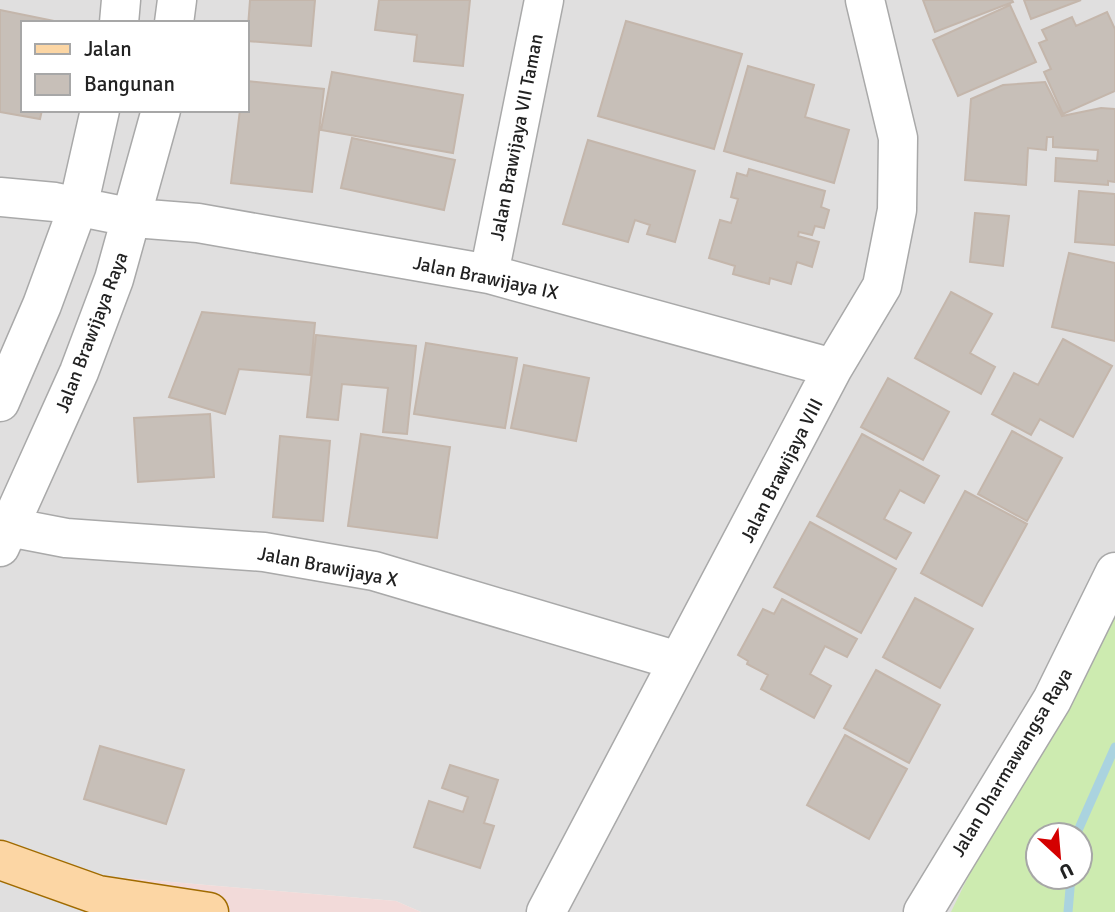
<svg xmlns="http://www.w3.org/2000/svg" width="1115" height="912" font-family="Signika,sans-serif">
<style>
.residential{fill:#e0dfdf;fill-rule:evenodd}
.commercial{fill:#f2dad9}
.grass{fill:#cdebb0;fill-rule:evenodd}
.lines{fill:none;stroke-linecap:round;stroke-linejoin:round}
.stream{stroke:#aad3df;stroke-width:9}
.building{fill:#c7bfb8;stroke:#c4b6ab;stroke-width:2}
.minor-casing{stroke:#a9a9a9;stroke-width:41}
.major-casing{stroke:#a06b00;stroke-width:41}
.minor{stroke:#fff;stroke-width:38}
.major{stroke:#fcd6a4;stroke-width:38}
.labels{text-anchor:middle;stroke-width:7;stroke-linejoin:round;paint-order:stroke}
.street-label{font-size:19px;fill:#222;stroke:#fff}
</style>
<rect width="100%" height="100%" fill="#f2efe9"/>
<path class="residential" d="M0,0H1115V912H421L396,901L113,877L112,912H0ZM23,23H247V110H23ZM1038,835H1080V877H1038Z"/>
<path class="commercial" d="M113,877L396,901L421,912H112Z"/>
<path class="grass" d="M1115,574V912H951ZM1038,835H1080V877H1038Z"/>
<g class="lines">
<path class="stream" d="M1076,835L1115,747
M1068,912L1071,877"/>
</g>
<path class="building" d="M250,0H315L311,46L247,41Z
M379,0H470L463,66L414,61L417,35L375,30Z
M923,0H1012L1013,2L935,32Z
M1024,0H1081L1031,19Z
M1010,5L1036,62L958,96L933,40Z
M0,10L59,22L23,23V110H42L40,119L0,112Z
M1107,12L1115,29V91L1063,114L1044,72L1051,69L1039,43L1047,40L1042,30L1072,17L1076,26Z
M626,21L742,54L714,149L598,116Z
M748,66L814,85L805,117L849,130L834,183L724,151Z
M332,72L463,95L453,153L321,130Z
M247,81L324,89L312,192L231,183L240,110H247Z
M1045,82L1062,116L1101,108L1115,109V182L1108,181V185L1055,181L1056,158L1097,161L1098,150L1053,147V137H1047L1046,150L1028,148L1026,185L965,180L971,99L1003,85Z
M352,138L455,160L444,210L341,188Z
M588,140L695,171L675,242L647,234L650,225L635,220L628,242L563,224Z
M749,169L825,191L821,207L829,210L824,228L815,226L812,235L799,232L798,236L819,242L812,267L797,262L791,284L770,278L769,284L733,274L735,266L709,258L720,220L731,223L738,199L731,197L737,173L747,176Z
M1079,191L1115,194V245L1075,242Z
M975,213L1009,216L1003,266L970,262Z
M1069,253L1115,263V341L1052,327Z
M951,292L992,314L970,353L995,367L981,394L915,358Z
M202,312L315,323L310,375L239,369L225,414L169,397Z
M316,335L416,346L407,434L383,432L388,388L342,384L338,420L307,417Z
M1063,339L1112,366L1073,437L1040,419L1031,435L992,414L1014,373L1038,385Z
M426,343L517,358L505,428L414,414Z
M524,365L589,378L576,441L511,428Z
M888,378L949,412L923,460L861,427Z
M210,414L214,477L138,482L134,418Z
M1012,431L1062,458L1027,521L978,494Z
M361,434L450,447L437,538L348,526Z
M862,434L939,476L924,503L900,490L884,519L911,533L896,559L817,516Z
M280,436L330,441L323,521L273,517Z
M965,491L1027,524L982,606L921,573Z
M810,522L896,569L861,633L774,587Z
M915,598L973,629L940,688L883,657Z
M782,599L857,639L847,657L825,646L810,674L831,686L814,718L761,689L768,675L747,664L748,661L738,655L763,609L774,614Z
M876,670L940,705L909,763L844,728Z
M845,735L907,769L869,839L807,805Z
M100,746L184,770L166,824L84,799Z
M450,765L498,780L484,823L494,826L480,868L414,847L429,801L463,812L468,797L442,788Z"/>
<g class="lines">
<defs>
<path id="minor" d="M119,23L121,0
M174,23L177,0
M0,197L55,202L134,218L198,223L489,274L833,368
M489,274L544,0
M0,402L42,305L78,207L100,110
M9,527L66,538L264,552L374,571L678,661
M0,547L79,372L114,279L161,110
M546,912L833,368L882,286L897,210L898,138L865,0
M923,912L1052,700L1115,572"/>
<path id="major" d="M0,860L98,895L209,912"/>
</defs>
<use href="#minor" class="minor-casing"/>
<use href="#major" class="major-casing"/>
<use href="#minor" class="minor"/>
<use href="#major" class="major"/>
</g>
<g class="labels">
<g class="street-label">
<text transform="translate(516 137) rotate(-79)" y="7">Jalan Brawijaya VII Taman</text>
<text transform="translate(486 277) rotate(12)" y="7">Jalan Brawijaya IX</text>
<text transform="translate(91 332) rotate(-69)" y="7">Jalan Brawijaya Raya</text>
<text transform="translate(781 470) rotate(-63)" y="7">Jalan Brawijaya VIII</text>
<text transform="translate(328 566) rotate(11)" y="7">Jalan Brawijaya X</text>
<text transform="translate(1011 762) rotate(-59)" y="7">Jalan Dharmawangsa Raya</text>
</g>
</g>
<rect x="21" y="21" width="228" height="91" fill="#ffffff" stroke="#a7a7a7" stroke-width="2"/>
<rect x="35" y="44" width="35" height="10" fill="#fcd6a4" stroke="#a7a7a7" stroke-width="2"/>
<text x="84" y="56" font-size="21" fill="#222222">Jalan</text>
<rect x="35" y="74" width="35" height="21" fill="#c7bfb8" stroke="#a7a7a7" stroke-width="2"/>
<text x="84" y="91" font-size="21" fill="#222222">Bangunan</text>
<g transform="translate(1059 856) rotate(154)"><circle r="33" fill="#ffffff" stroke="#a7a7a7" stroke-width="2"/>
<path d="M0-5L12 26L0 18L-12 26Z" fill="#d40000"/>
<text y="-10" font-size="19" font-weight="bold" text-anchor="middle" fill="#222222">U</text>
</g>
</svg>
